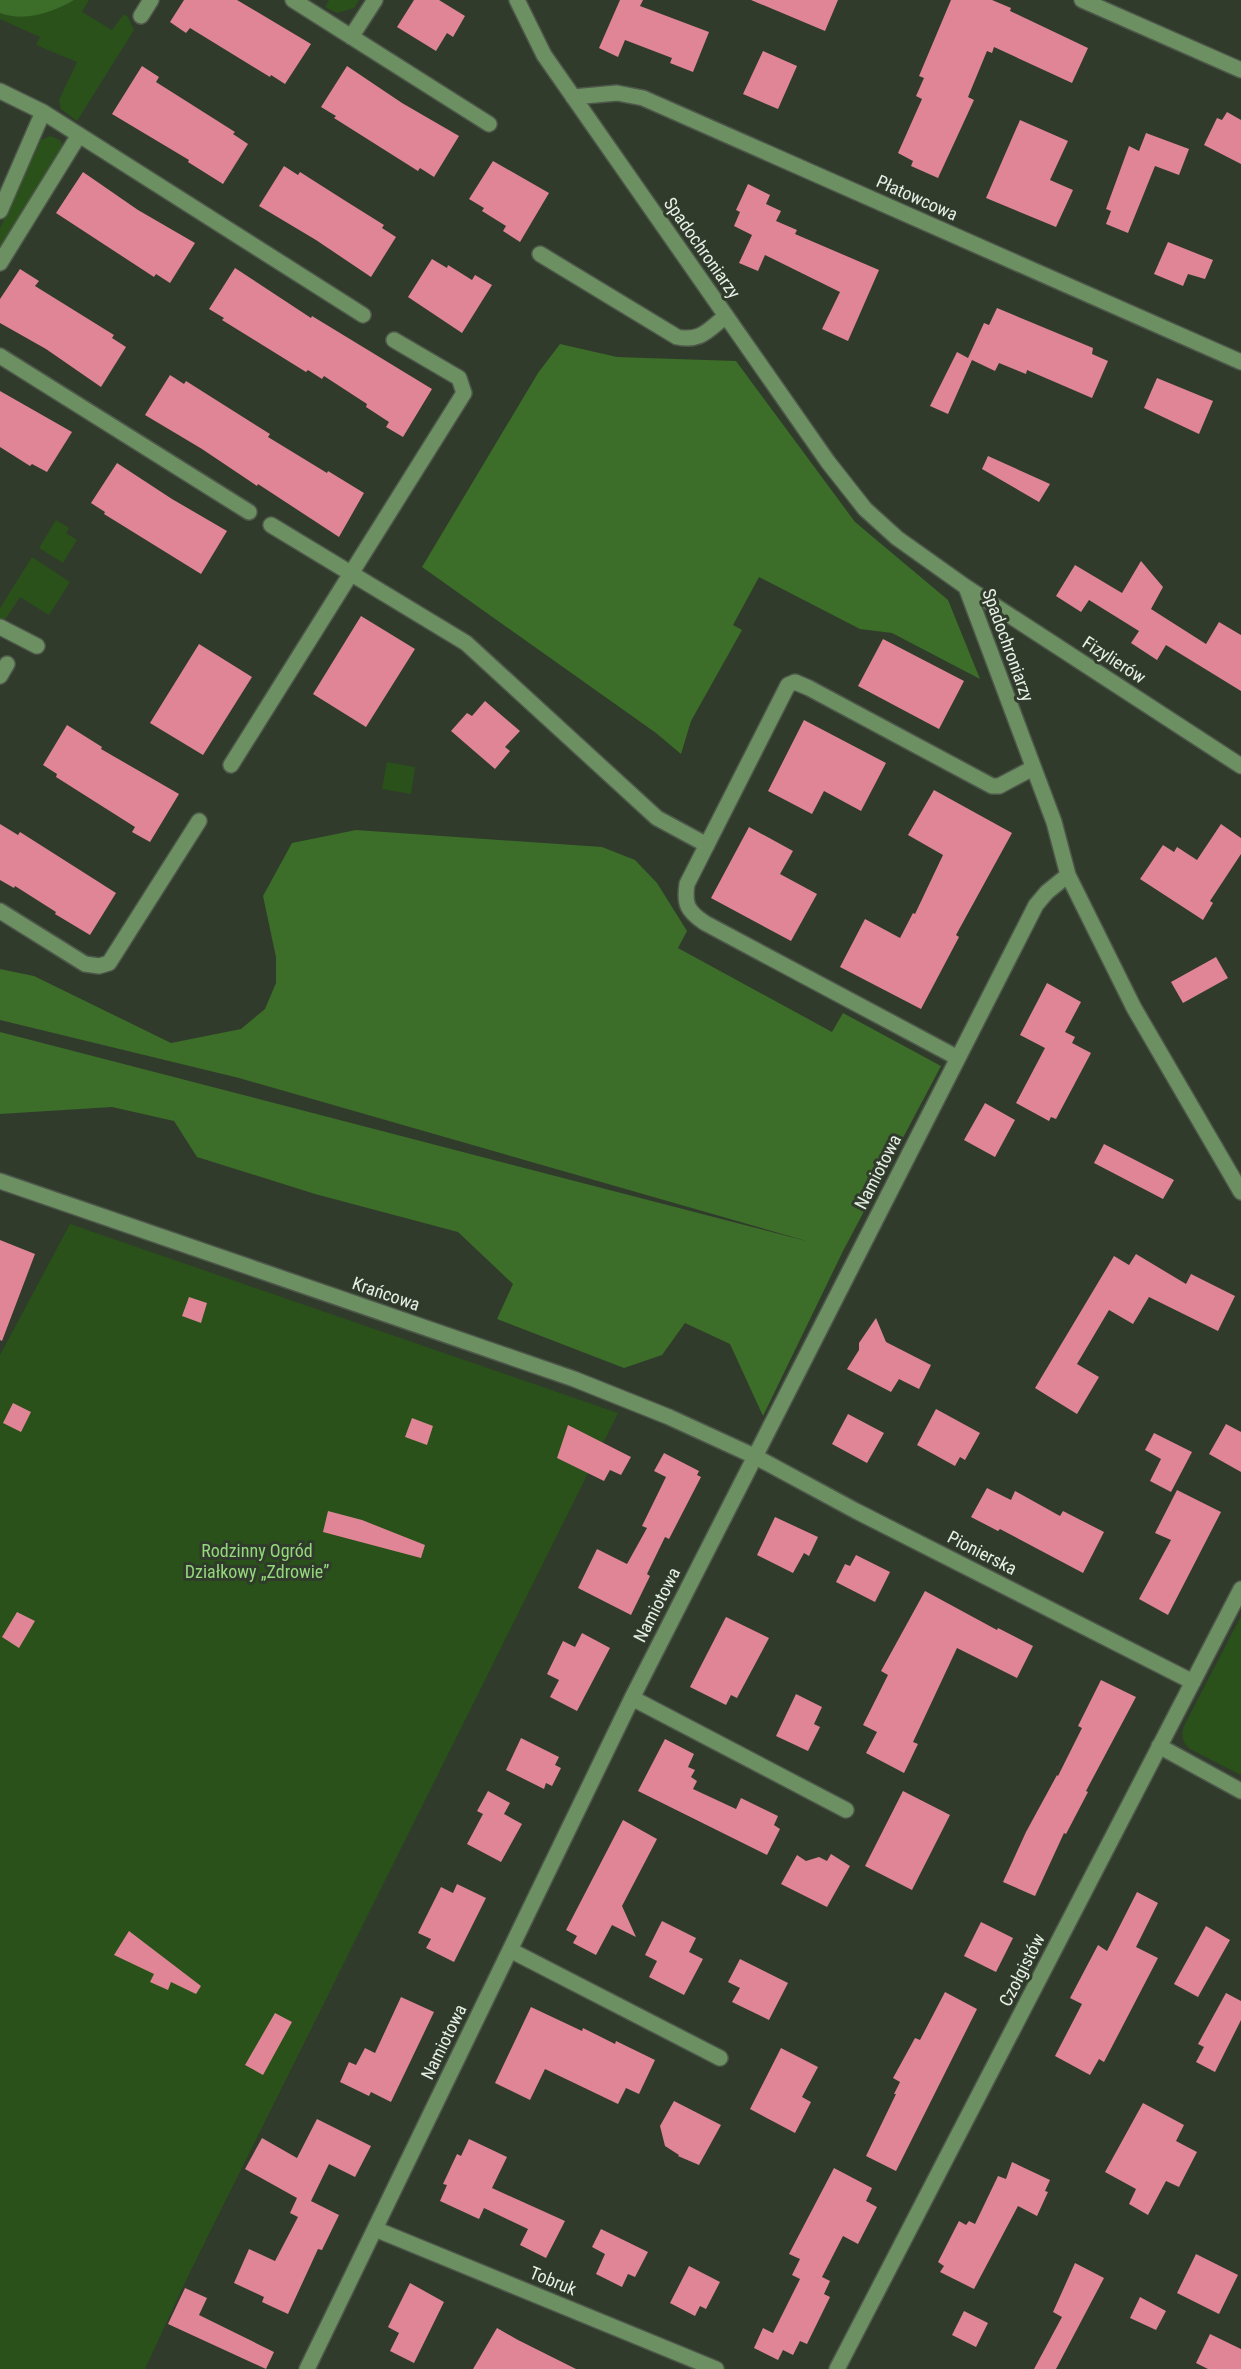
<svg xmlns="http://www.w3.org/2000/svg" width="1241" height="2369" font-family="'Roboto Condensed',sans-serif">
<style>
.green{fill:#295119}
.forest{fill:#3c6d29}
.building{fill:#df8595}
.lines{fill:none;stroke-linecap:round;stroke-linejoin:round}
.minor-casing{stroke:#4d584a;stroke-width:18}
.minor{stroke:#6d9062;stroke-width:15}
.labels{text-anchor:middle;stroke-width:6;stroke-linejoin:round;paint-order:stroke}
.street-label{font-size:18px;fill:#e8efe6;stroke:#303b2c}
.park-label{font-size:18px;fill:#94d87c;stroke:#303b2c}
</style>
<rect width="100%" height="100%" fill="#303b2c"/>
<path class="green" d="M74,0H89L82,12L112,30L124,14L128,17L134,30L77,121L61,109L59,100L77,62L36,45L40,37L0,19V13C19,20 57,10 74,0Z
M329,0H359L354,8L337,13L325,7Z
M50,136L60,140L62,145L60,153L0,250V228L41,140Z
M56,520L69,528L66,533L77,540L63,563L39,548Z
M32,557L70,582L49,615L20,597L4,621L0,618V608Z
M387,762L415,767L411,794L382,789Z
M70,1224L618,1413L187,2278L145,2369H0V1355Z
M1241,1616V1775L1190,1749C1182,1742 1181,1735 1184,1726Z"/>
<path class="forest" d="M0,0H74C52,13 25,22 0,13Z
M560,344L617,357L736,361L855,522L948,600L980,679L892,633L860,629L759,577L733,625L742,630L691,721L681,754L656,733L422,567L538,373Z
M356,830L602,847L635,860L657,883L687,931L678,948L832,1032L843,1013L941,1066L843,1251L763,1416L730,1344L685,1323L662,1355L624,1368L497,1319L513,1284L458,1232L315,1194L197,1157L174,1121L112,1107L0,1114V1032L810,1242L239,1078L0,1020V969L34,976L171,1043L241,1029L265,1009L276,983V957L263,896L292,843Z"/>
<path class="building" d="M184,0H237L311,44L285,84L271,75L270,77L190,28L186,33L170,22Z
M414,0H439L465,16L453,37L447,33L436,51L397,27Z
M620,0H643L640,6L709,32L693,72L670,63L672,58L625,40L618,57L599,48Z
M751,0H838L825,31Z
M951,0H992L1011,8L1010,11L1088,48L1072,83L994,47L992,53L987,51L968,97L974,100L938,178L911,166L913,161L898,153L922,99L916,96L924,78L919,76Z
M763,51L797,66L778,109L743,94Z
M142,66L159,77L156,82L235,132L233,134L248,144L223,184L188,162L189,160L112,114Z
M347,66L402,103L459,136L434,177L420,168L418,171L334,118L336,116L321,107Z
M1227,112L1241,120V164L1204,145L1217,118L1222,120Z
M1020,120L1068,141L1050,180L1073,190L1056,227L986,198Z
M1146,133L1189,149L1179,175L1155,166L1128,233L1106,224L1111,211L1106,209L1129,146L1139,151Z
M493,161L549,193L520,242L503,231L506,226L482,211L484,208L469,199Z
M284,166L298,175L300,172L344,200L384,225L382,228L396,237L371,277L316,240L259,206Z
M83,172L138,210L195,243L170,283L156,274L154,277L56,213Z
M748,184L770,195L766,204L781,211L776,221L797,230L795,234L879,270L848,341L822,329L840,292L765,255L758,271L739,263L752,235L734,226L740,212L736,210Z
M1168,242L1213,260L1205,279L1188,274L1183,286L1154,274Z
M432,259L447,268L448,265L472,280L475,275L492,285L462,333L408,297Z
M235,268L311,318L312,316L432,389L403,437L386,427L389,422L366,407L367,404L324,376L322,379L308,370L306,372L222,320L224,318L209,309Z
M20,269L39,281L35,286L114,335L112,338L126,347L101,387L46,349L0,323V299Z
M997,308L1093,348L1092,354L1108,361L1092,398L1027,370L1026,374L999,363L995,371L972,360L948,414L930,406L957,352L968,358L984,323L989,325Z
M170,375L184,384L186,381L270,434L268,437L327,473L328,471L364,493L339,537L258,484L257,486L202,449L145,415Z
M1157,378L1213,401L1199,434L1144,408Z
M0,391L72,432L47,472L32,464L30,466L0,447Z
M988,456L1050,484L1039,502L982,469Z
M117,463L172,499L227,531L201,574L104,514L105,512L91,503Z
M1141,561L1163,587L1151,609L1206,644L1219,622L1241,635V691L1166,645L1157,660L1131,643L1139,631L1089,600L1081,612L1056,596L1075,565L1122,593Z
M361,616L415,649L366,727L313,694Z
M883,639L964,681L939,729L858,686Z
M199,644L252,677L203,755L150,723Z
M485,701L520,731L505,747L510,751L495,769L451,731L467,713L472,716Z
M804,720L886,763L861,811L824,791L812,814L768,791Z
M67,725L102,747L101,749L179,794L150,842L132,832L135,827L56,777L57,774L43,765Z
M934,790L1012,833L956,935L959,937L921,1009L840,967L865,919L900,938L913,913L915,914L943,855L908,835Z
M0,824L18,835L20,832L116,893L90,935L55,914L56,912L15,886L14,888L0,880Z
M1221,824L1241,838V854L1210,901L1213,903L1203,920L1140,879L1163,845L1174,852L1177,847L1197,860Z
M749,827L793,851L780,874L817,894L791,941L711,898Z
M1216,957L1228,978L1183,1003L1171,982Z
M1047,983L1081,1002L1065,1032L1075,1037L1072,1043L1091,1053L1056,1119L1051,1117L1049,1121L1016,1103L1045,1048L1020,1035Z
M985,1103L1015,1120L995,1157L964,1140Z
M1104,1144L1174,1180L1163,1199L1094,1163Z
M0,1240L35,1254L2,1341L0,1340Z
M1136,1254L1186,1284L1191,1274L1235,1296L1218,1331L1149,1297L1133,1324L1109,1310L1077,1364L1099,1377L1077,1414L1035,1388L1114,1256L1129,1265Z
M189,1297L207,1303L201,1323L182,1316Z
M876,1318L886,1342L931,1365L919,1389L899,1379L891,1392L847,1369L859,1350V1343Z
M13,1403L31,1412L21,1432L3,1423Z
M936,1409L980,1433L965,1460L960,1457L955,1466L917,1445Z
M848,1414L884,1433L867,1463L832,1444Z
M412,1418L433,1426L427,1445L405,1437Z
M1226,1424L1241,1432V1472L1209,1454Z
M568,1425L631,1457L621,1475L610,1470L604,1481L557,1458Z
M1154,1433L1192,1452L1171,1492L1150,1481L1161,1459L1145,1450Z
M664,1453L699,1471L697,1475L701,1477L669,1539L665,1537L647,1574L650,1576L631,1615L578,1588L597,1549L627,1564L647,1528L642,1526L666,1477L654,1471Z
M987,1488L1011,1500L1015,1491L1060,1516L1063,1511L1104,1532L1083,1573L1000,1529L998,1531L971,1517Z
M1177,1490L1221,1512L1168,1615L1139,1599L1171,1540L1155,1533Z
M328,1511L362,1520L425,1545L421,1558L323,1532Z
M775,1517L818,1537L809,1556L804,1553L793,1573L757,1555Z
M856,1555L890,1572L875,1602L836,1582L845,1564L850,1566Z
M925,1591L997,1630L998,1628L1033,1646L1017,1678L957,1648L913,1742L918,1744L904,1773L866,1753L877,1732L863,1725L888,1675L881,1671Z
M17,1612L35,1621L19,1648L2,1637Z
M726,1617L769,1638L737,1698L731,1695L726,1705L690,1687Z
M582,1633L610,1648L577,1711L550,1697L559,1680L547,1674L563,1641L575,1647Z
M1101,1680L1136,1697L1086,1791L1088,1792L1066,1834L1064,1833L1035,1896L1003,1882L1026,1832L1057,1775L1058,1776L1082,1728L1078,1726Z
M796,1694L822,1707L814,1724L820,1727L808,1751L776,1736Z
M521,1738L559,1757L555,1765L561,1768L552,1786L546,1783L544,1789L506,1770Z
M665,1739L694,1754L688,1767L695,1770L691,1777L697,1781L693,1789L736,1809L741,1798L778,1816L774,1825L780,1829L767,1855L638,1791Z
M488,1791L510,1803L504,1814L522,1824L501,1862L467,1844L483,1814L477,1811Z
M903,1791L950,1815L912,1890L865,1866Z
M623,1820L657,1839L622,1906L636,1937L612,1925L596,1955L573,1943L577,1936L566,1930Z
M831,1854L850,1866L827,1907L781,1884L797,1855L806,1861L819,1857L827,1861Z
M457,1884L486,1898L454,1962L426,1948L431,1939L418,1933L441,1887L453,1893Z
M1137,1892L1158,1903L1136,1947L1158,1958L1104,2062L1099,2059L1090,2075L1055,2056L1082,2004L1070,1998L1098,1945L1107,1951Z
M662,1921L696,1938L689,1952L703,1959L684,1995L649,1977L657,1961L645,1955Z
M981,1922L1013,1938L996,1972L964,1956Z
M1206,1926L1230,1940L1198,1997L1174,1984Z
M129,1931L201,1986L196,1994L171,1982L168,1990L150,1982L154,1974L114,1955Z
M740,1959L788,1983L769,2020L732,2002L740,1988L728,1982Z
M945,1992L977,2009L896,2171L866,2156L896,2094H894L900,2082L893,2078L915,2038L920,2040Z
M1226,1993L1241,2001V2020L1215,2072L1196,2062L1204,2047L1198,2044Z
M401,1997L434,2012L391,2102L371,2092L369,2096L340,2082L349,2062L356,2065L365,2048L375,2053Z
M531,2007L582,2031L583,2028L615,2044L616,2041L655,2060L639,2094L626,2088L618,2104L545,2069L530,2100L495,2083Z
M275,2013L292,2022L263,2075L245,2065Z
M781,2048L818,2067L802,2097L811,2102L795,2133L750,2109Z
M674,2101L721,2125L699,2165L678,2156L679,2155L665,2146L660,2126Z
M1143,2103L1184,2125L1176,2141L1197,2152L1179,2187L1166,2181L1148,2215L1129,2204L1136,2189L1105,2172Z
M317,2119L371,2146L355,2177L329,2164L311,2201L339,2215L322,2250L318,2249L288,2314L262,2302L264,2297L234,2283L249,2249L275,2261L298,2217L290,2213L297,2198L245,2169L262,2138L297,2158Z
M469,2139L507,2157L492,2188L565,2221L546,2258L520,2245L528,2229L484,2208L479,2219L440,2201L447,2185L443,2184L457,2154L461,2156Z
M1012,2162L1050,2180L1045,2191L1048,2192L1037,2216L1018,2206L974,2289L940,2272L944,2266L938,2262L959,2221L966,2225L969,2221L975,2224L998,2176L1006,2179Z
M834,2168L872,2188L866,2201L877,2207L858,2244L843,2236L822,2277L830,2281L824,2294L830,2297L807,2344L800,2341L793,2355L783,2350L778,2360L754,2348L763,2328L773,2333L800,2279L792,2275L800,2259L789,2254Z
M601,2229L648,2252L635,2277L628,2274L622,2287L596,2274L605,2254L592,2247Z
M1196,2254L1238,2275L1219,2314L1177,2293Z
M1075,2263L1104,2278L1056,2369H1034L1062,2317L1053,2312Z
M689,2266L720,2282L706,2309L700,2306L695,2316L670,2303Z
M410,2283L444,2302L414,2363L390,2351L399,2333L388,2327Z
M185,2288L207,2298L199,2315L274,2352L266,2369L168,2324Z
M1140,2297L1166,2311L1156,2330L1130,2318Z
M964,2311L988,2323L976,2347L952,2335Z
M497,2328L518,2340L576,2369H473Z
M1210,2334L1241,2349V2369H1208L1196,2363Z"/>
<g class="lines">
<defs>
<path id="minor" d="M293,0L489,124
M517,0L544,55L828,462L865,509L897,538L966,587L1241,766
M1082,0L1241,70
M141,16L151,0
M351,37L375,0
M0,91L43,112L363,315
M573,97L617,93L643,98L1241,362
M0,211L43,112
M540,254L677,337C701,342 708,330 726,316
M0,263L79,135
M0,356L249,512
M271,525L466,643L657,818L707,845
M966,587L1054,822L1068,875L1134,1008L1241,1192
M0,627L37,646
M0,676L7,664
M231,765L464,393L459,378L394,340
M0,911L85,964L99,966L109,963L199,821
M958,1058L705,923C687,911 684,904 687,884L788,685L795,682L809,688L992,786H999L1033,768
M0,1181L574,1379L669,1417L754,1456L856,1511L1193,1682
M632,1698L846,1810
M1159,1746L1241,1791
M510,1950L720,2058
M375,2229L716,2369
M307,2369L632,1698L1036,905L1047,892L1068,875
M837,2369L1241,1589"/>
</defs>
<use href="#minor" class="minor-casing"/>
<use href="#minor" class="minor"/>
</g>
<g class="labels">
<g class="street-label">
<text transform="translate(917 198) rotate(24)" y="6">Płatowcowa</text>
<text transform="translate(702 248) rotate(55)" y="6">Spadochroniarzy</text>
<text transform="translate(1008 645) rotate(70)" y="6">Spadochroniarzy</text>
<text transform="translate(1114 660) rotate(33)" y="6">Fizylierów</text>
<text transform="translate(878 1172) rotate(-63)" y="6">Namiotowa</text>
<text transform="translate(386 1294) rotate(19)" y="6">Krańcowa</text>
<text transform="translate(982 1553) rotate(27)" y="6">Pionierska</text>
<text transform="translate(657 1605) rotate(-63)" y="6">Namiotowa</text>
<text transform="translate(1022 1970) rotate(-63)" y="6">Czołgistów</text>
<text transform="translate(444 2042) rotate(-64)" y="6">Namiotowa</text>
<text transform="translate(553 2281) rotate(22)" y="6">Tobruk</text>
</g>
<g class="park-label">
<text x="257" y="1557">Rodzinny Ogród<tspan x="257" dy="21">Działkowy „Zdrowie”</tspan></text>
</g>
</g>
</svg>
